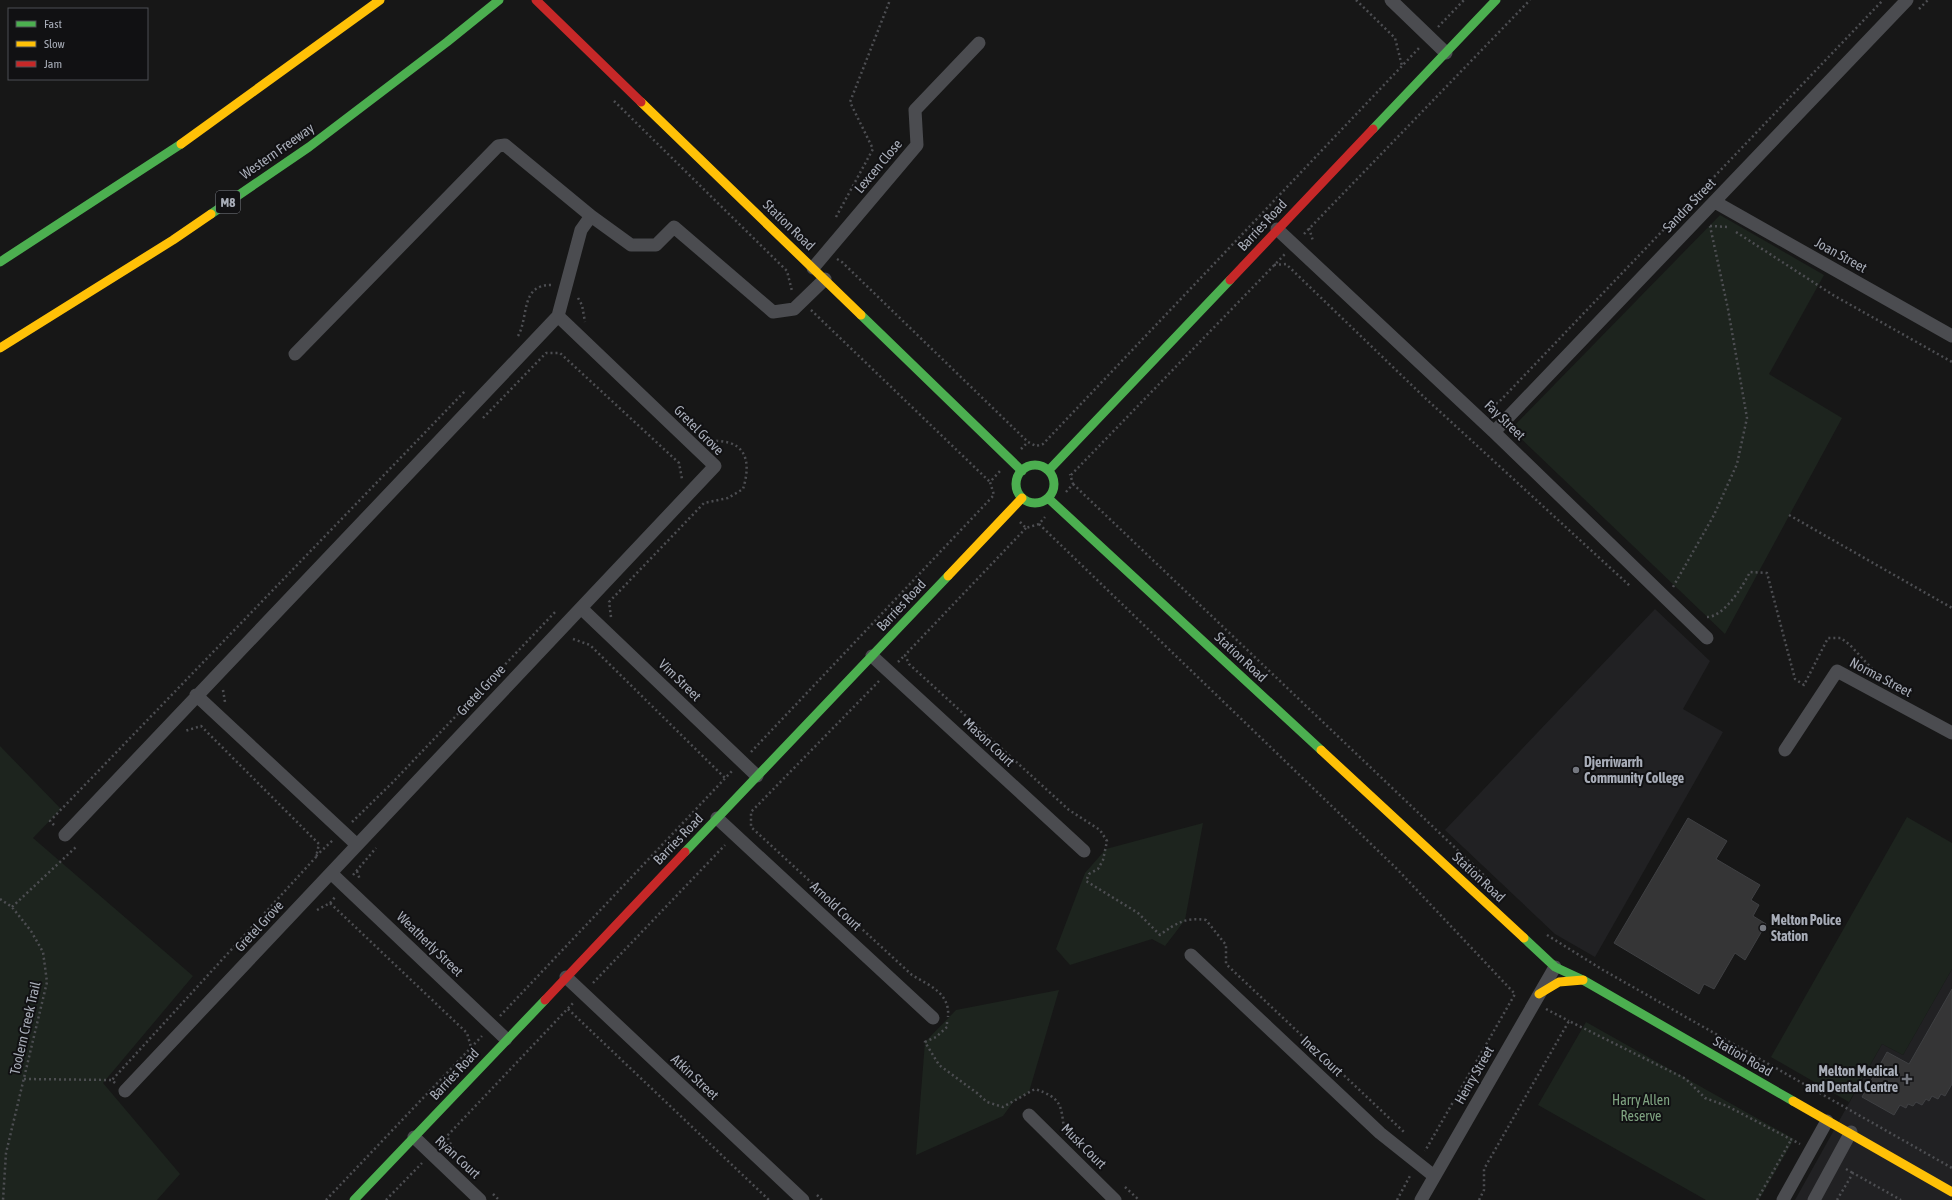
<svg xmlns="http://www.w3.org/2000/svg" width="1952" height="1200" font-family="'Asap Condensed',sans-serif">
<style>
.built{fill:#212123}
.green{fill:#1d241e}
.building{fill:#353536;stroke:#3f4043}
.lines{fill:none;stroke-linecap:round;stroke-linejoin:round}
.path{stroke:#4d4e52;stroke-width:2.5;stroke-dasharray:2 3;stroke-linecap:butt}
.street{stroke:#4b4c50;stroke-width:13}
.fast{stroke:#4caf50;stroke-width:9}
.slow{stroke:#ffc107;stroke-width:9}
.jam{stroke:#c62828;stroke-width:9}
.poi-dot{fill:#757880;stroke:#111113;stroke-width:1.5}
.labels{text-anchor:middle;stroke-width:4;stroke-linejoin:round;paint-order:stroke}
.shield{fill:#111113;stroke:#7b7e86;stroke-width:1}
.shield-label{font-size:13px;font-weight:bold;fill:#a8adb8}
.street-label{font-size:14px;fill:#a8adb8;stroke:#111113}
.poi-label{font-size:14px;font-weight:bold;fill:#a8adb8;stroke:#111113;text-anchor:start}
.park-label{font-size:14px;fill:#7fa381;stroke:#111113}
</style>
<rect width="100%" height="100%" fill="#171717"/>
<path class="built" d="M1655,609L1710,661L1683,709L1723,732L1595,957L1555,934L1445,830Z
M1952,969V1200H1795L1882,1044L1903,1055Z"/>
<path class="green" d="M1720,215L1824,275L1769,374L1842,418L1725,634L1511,429Z
M0,746L61,809L33,838L193,976L103,1083L180,1174L157,1200H0Z
M1907,817L1952,843V969L1903,1055L1882,1044L1849,1102L1771,1057Z
M1203,823L1185,920L1165,946L1152,939L1070,965L1056,949L1085,873L1106,849Z
M1059,990L1029,1092L1014,1101L1003,1116L916,1155L925,1042L956,1010Z
M1586,1022L1794,1139L1759,1200H1706L1538,1105Z"/>
<path class="building" d="M1688,818L1727,841L1716,859L1760,885L1751,900L1759,905L1753,916L1766,924L1745,960L1735,953L1714,989L1704,984L1699,994L1614,943Z
M1952,989V1084L1945,1096L1941,1094L1938,1099L1932,1096L1929,1101L1926,1099L1922,1105L1916,1102L1913,1106L1908,1104L1906,1108L1900,1105L1894,1115L1862,1097L1887,1052L1909,1064Z"/>
<g class="lines">
<path class="path" d="M1356,0L1395,38L1402,66
M1919,9L1928,0
M1438,27L1464,0
M614,101L787,271L792,291
M836,217L873,149L850,102L890,0
M1710,226L1729,227
M1309,228L1313,241
M1736,232L1833,295L1952,362
M1304,234L1530,0
M837,259L842,262L1028,442
M1274,265L1286,264L1424,397L1630,586
M578,298L582,305L585,322
M811,310L990,482
M518,336C529,317 520,284 552,285
M1486,405L1498,403L1883,0
M483,418L546,353H560L679,463L682,479L681,480
M1021,449L1028,442L1036,446L1043,444L1420,47
M1071,475L1285,254
M1073,484L1491,882
M1066,492L1073,484L1070,474
M1789,515L1952,608
M1020,522L1026,528L1039,524L1045,517
M1039,524L1397,869L1515,994L1425,1151
M1026,528L905,655L909,664L1069,810L1100,830L1107,841L1103,860L1098,869L1089,874L1086,881L1138,913L1160,935C1176,923 1186,917 1206,920L1226,945V964L1404,1132
M1673,587L1714,515L1737,464L1747,418L1728,309L1710,226
M611,617L609,602L704,503L728,498L743,489C748,473 751,450 730,443C723,441 715,441 708,439
M1707,617C1724,617 1743,586 1750,572L1767,573L1795,679L1804,685L1828,638H1841L1850,645L1877,674L1894,684
M573,639L590,645L725,778
M898,662L905,655
M879,681L751,812V827L912,975C930,986 950,993 948,1017
M223,690L225,702
M751,752L994,495L990,482L1000,471
M352,822L392,783L557,610
M54,825L50,821L466,390
M316,856L333,840
M357,871L360,880
M353,875L376,848
M0,899L12,907L31,931L43,952L47,982L6,1153L3,1200
M330,903L336,896
M12,907L76,847
M317,910L330,903L467,1033L471,1047
M1547,935L1603,970L1952,1168
M593,983L725,845
M568,1009L769,1200
M1546,1009L1569,1021
M500,1016L732,771
M947,1022V1027L936,1037L925,1042L939,1065L977,1093L987,1102L1003,1107L1035,1089C1061,1098 1061,1104 1064,1129
M24,1079L112,1080
M115,1083L112,1080L316,857L319,844L201,726L185,731
M440,1143L447,1136
M457,1158L447,1136L574,1002
M1846,1169L1853,1173
M1125,1187L1139,1200
M493,1194L499,1200
M817,1195L822,1200
M326,1200L482,1036
M386,1200L422,1163
M1397,1200L1411,1174
M1479,1200L1484,1190V1169L1569,1021L1686,1079L1705,1098L1727,1106L1800,1144
M1757,1200L1791,1140
M1837,1200L1853,1173L1901,1200"/>
<path class="street" d="M1391,0L1446,53
M1715,202L1952,336
M1277,229L1494,432L1707,638
M813,268L917,145L915,110L979,43
M558,316L581,230L591,216
M295,354L498,146L505,145L591,216L631,245H656L674,227L773,312L794,309L825,279
M1494,432L1907,0
M581,608L757,776
M872,656L1084,851
M196,695L357,845
M1785,750L1837,671L1952,733
M717,818L933,1018
M65,835L558,316L715,466L125,1091
M331,873L506,1039
M1191,955L1380,1133L1434,1176
M566,977L803,1200
M1029,1115L1115,1200
M414,1137L480,1200
M1421,1200L1555,967
M1783,1200L1827,1121
M1814,1200L1851,1132"/>
<path class="fast" d="M1373,129L1496,0
M211,214L309,147L447,42L499,0
M0,262L181,144
M861,315L1022,471
M1016 484a19 19 0 1 1 38 0a19 19 0 1 1-38 0Z
M1049,470L1230,280
M1048,498L1321,750
M685,852L948,576
M1524,938L1555,967L1583,980L1793,1101
M354,1200L545,1000"/>
<path class="slow" d="M641,102L861,315
M181,144L380,0
M0,348L173,240L211,214
M948,576L1022,498
M1321,750L1524,938
M1539,994L1559,982L1583,980
M1793,1101L1952,1192"/>
<path class="jam" d="M536,0L641,102
M1230,280L1373,129
M545,1000L685,852"/>
</g>
<g class="poi-dot">
<circle cx="1576" cy="770" r="4"/>
<circle cx="1763" cy="928" r="4"/>
<path d="M1905 1073h4v4h4v4h-4v4h-4v-4h-4v-4h4z"/>
</g>
<g class="labels">
<rect class="shield" x="216" y="191" width="24" height="22" rx="3"/>
<g class="shield-label">
<text x="228" y="207">M8</text>
</g>
<g class="street-label">
<text transform="translate(277 151) rotate(-35)" y="5">Western Freeway</text>
<text transform="translate(878 166) rotate(-50)" y="5">Lexcen Close</text>
<text transform="translate(1689 205) rotate(-46)" y="5">Sandra Street</text>
<text transform="translate(789 225) rotate(44)" y="5">Station Road</text>
<text transform="translate(1262 225) rotate(-47)" y="5">Barries Road</text>
<text transform="translate(1841 255) rotate(29)" y="5">Joan Street</text>
<text transform="translate(1505 420) rotate(44)" y="5">Fay Street</text>
<text transform="translate(699 430) rotate(45)" y="5">Gretel Grove</text>
<text transform="translate(901 605) rotate(-47)" y="5">Barries Road</text>
<text transform="translate(1241 657) rotate(43)" y="5">Station Road</text>
<text transform="translate(1881 677) rotate(28)" y="5">Norma Street</text>
<text transform="translate(680 680) rotate(44)" y="5">Vim Street</text>
<text transform="translate(481 690) rotate(-47)" y="5">Gretel Grove</text>
<text transform="translate(989 742) rotate(43)" y="5">Mason Court</text>
<text transform="translate(678 839) rotate(-46)" y="5">Barries Road</text>
<text transform="translate(1479 877) rotate(43)" y="5">Station Road</text>
<text transform="translate(836 906) rotate(43)" y="5">Arnold Court</text>
<text transform="translate(259 926) rotate(-47)" y="5">Gretel Grove</text>
<text transform="translate(430 944) rotate(44)" y="5">Weatherly Street</text>
<text transform="translate(25 1028) rotate(-77)" y="5">Toolern Creek Trail</text>
<text transform="translate(1322 1056) rotate(43)" y="5">Inez Court</text>
<text transform="translate(1743 1056) rotate(30)" y="5">Station Road</text>
<text transform="translate(454 1074) rotate(-47)" y="5">Barries Road</text>
<text transform="translate(1474 1075) rotate(-60)" y="5">Henry Street</text>
<text transform="translate(695 1077) rotate(43)" y="5">Atkin Street</text>
<text transform="translate(1084 1146) rotate(45)" y="5">Musk Court</text>
<text transform="translate(458 1157) rotate(43)" y="5">Ryan Court</text>
</g>
<g class="poi-label">
<text x="1584" y="767">Djerriwarrh<tspan x="1584" dy="16">Community College</tspan></text>
<text x="1771" y="925">Melton Police<tspan x="1771" dy="16">Station</tspan></text>
<text x="1898" y="1076" text-anchor="end">Melton Medical<tspan x="1898" dy="16">and Dental Centre</tspan></text>
</g>
<g class="park-label">
<text x="1641" y="1105">Harry Allen<tspan x="1641" dy="16">Reserve</tspan></text>
</g>
</g>
<rect x="8" y="8" width="140" height="72" fill="#111113" stroke="#4d4f55"/>
<rect x="16" y="21" width="20" height="6" fill="#4caf50" stroke="#4d4f55"/>
<text x="44" y="28" font-size="12" fill="#a8adb8">Fast</text>
<rect x="16" y="41" width="20" height="6" fill="#ffc107" stroke="#4d4f55"/>
<text x="44" y="48" font-size="12" fill="#a8adb8">Slow</text>
<rect x="16" y="61" width="20" height="6" fill="#c62828" stroke="#4d4f55"/>
<text x="44" y="68" font-size="12" fill="#a8adb8">Jam</text>
</svg>
